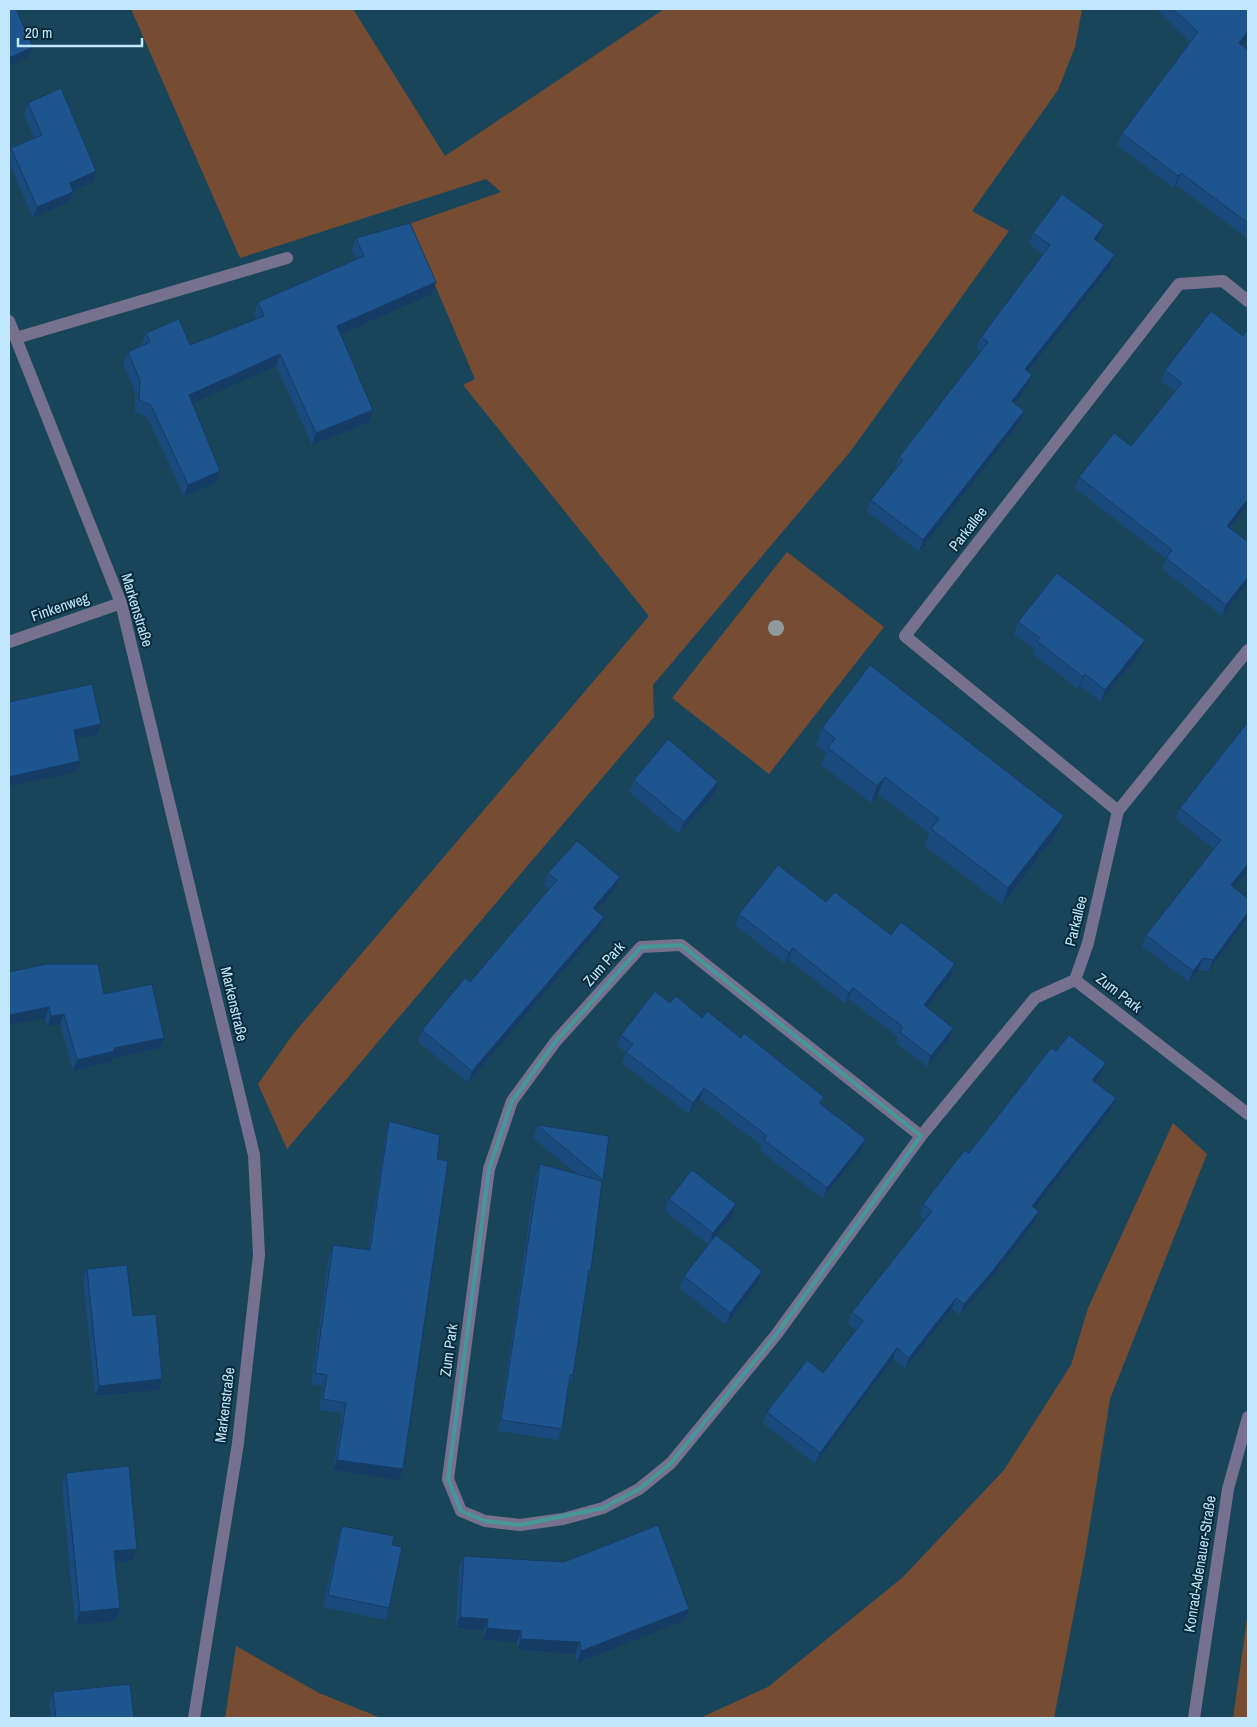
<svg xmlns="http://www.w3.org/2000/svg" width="1257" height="1727" font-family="'Archivo Narrow',sans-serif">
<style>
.green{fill:#764d33}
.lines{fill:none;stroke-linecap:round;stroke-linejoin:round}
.minor{stroke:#76718e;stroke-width:12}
.tree{fill:#90999b}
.wall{fill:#1a497b}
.shaded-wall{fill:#153c64}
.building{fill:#1e558f;stroke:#153c64}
.marked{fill:none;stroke:#449899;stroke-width:4;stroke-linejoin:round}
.labels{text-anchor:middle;stroke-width:4;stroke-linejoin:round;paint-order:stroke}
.street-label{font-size:15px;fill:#c1e7fd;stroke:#062a3a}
</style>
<rect width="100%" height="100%" fill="#19455a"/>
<path class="green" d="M131,9H353L445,156L664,9H1082L1075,47L1058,90L972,211L1009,231L850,452L653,685L654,717L287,1149L258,1084L294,1033L649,616L463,385L475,379L409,224L501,192L486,179L240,258Z
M787,552L884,627L769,774L672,698Z
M1173,1123L1207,1154L1110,1399L1085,1555L1054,1718H700L768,1687L903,1577L1004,1470L1071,1365L1088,1308Z
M1248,1612V1718H1233Z
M236,1646L319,1693L381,1718H225Z"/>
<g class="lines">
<path class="minor" d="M9,321L121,603L254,1155L259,1255L238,1443L194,1718
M16,338L287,258
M9,642L121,603
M1118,811L905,636L1179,284L1223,281L1248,301
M1075,980L1088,943L1118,811L1248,650
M1075,980L1248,1114
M921,1136L681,945L641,947L556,1041L512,1101L489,1169L448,1479L461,1511L485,1521L520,1525L563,1519L603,1508L639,1489L671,1463L776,1335L921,1136L1035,998L1075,980
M1194,1718L1228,1489L1248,1417"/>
</g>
<circle class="tree" cx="776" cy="628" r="8"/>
<path class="wall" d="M1156,9H1248L1242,45L1248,50V239L1176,185L1174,188L1117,145L1122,133L1190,42Z
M28,103L93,182L73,191L69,202L33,218L9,162V156L11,148L34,138L24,114Z
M1033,233L1100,236L1096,241L1115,255L1111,266L1028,371L1032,375L1028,386L1014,404L1024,411L1020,422L919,552L867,511L871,500L896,469L895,468L899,457L981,351L976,348L981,337L1043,254L1029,244Z
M356,238L436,282L432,294L340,334L369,422L312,445L276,366L192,403L220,471L216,483L184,496L147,417L135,412V392L123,364L128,352L142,346L141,345L146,333L190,345L256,319L254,314L258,302L356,259L352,250Z
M1248,329V505L1230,528L1248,583L1222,616L1162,569L1166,559L1075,488L1079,477L1131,446L1175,392L1161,381L1165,370L1243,336Z
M1018,622L1140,653L1101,702L1080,686L1078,689L1033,654L1034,649L1014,634Z
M1248,722L1234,887L1248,899L1209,971L1199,969L1189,982L1142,946L1146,935L1214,849L1176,819L1180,808Z
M822,728L1057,833L1002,905L925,846L929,833L878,794L871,803L821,765L826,753L816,745Z
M634,780L714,794L679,834L629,792Z
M548,873L615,889L597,911L604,917L599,929L468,1083L418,1042L422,1030L470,982L549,889L544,886Z
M826,902L891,935L951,976L927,1007L953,1028L949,1039L927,1067L896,1043L898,1037L848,999L845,1004L788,959L785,964L735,925L739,914Z
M9,972L104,994L160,1048L112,1058L111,1062L73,1071L60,1024L47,1027L45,1018Z
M670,1003L702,1018L741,1038L824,1097L821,1104L866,1139L862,1149L823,1199L760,1151L762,1146L700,1099L689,1114L622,1063L626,1052L617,1046L621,1035Z
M1056,1051L1101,1074L1095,1082L1112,1109L1035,1208L1039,1211L1035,1222L987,1284L960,1315L952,1309L905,1369L893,1359L815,1464L763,1423L767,1412L823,1373L856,1330L848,1324L852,1312L925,1220L919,1215L923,1204L969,1153Z
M389,1121L437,1159L403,1469L399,1480L333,1470L342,1413L319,1410L323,1386L311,1384L329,1256L333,1245L368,1250L386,1132Z
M537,1125L603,1180L602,1183L591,1270L588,1279L573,1375L569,1386H568L562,1429L558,1440L498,1431L536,1174L540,1164L577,1174L533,1138Z
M669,1199L732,1216L716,1236L758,1283L726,1325L679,1288L684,1276L709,1245L665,1211Z
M87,1269L133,1316L162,1379L159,1390L95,1396L83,1279Z
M66,1473L132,1561L115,1562V1621L75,1625L62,1485Z
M342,1526L392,1545L389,1608L385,1620L323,1607L338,1538Z
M464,1556L689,1609L685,1620L577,1663L575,1654L517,1650V1642L483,1640L484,1630L456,1628L459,1567Z
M53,1692L134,1718H51L49,1703Z"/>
<path class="shaded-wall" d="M1248,31V37L1234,55L1239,43Z
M33,47L29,57L9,66V58Z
M96,171L93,182L66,194L70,183Z
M1181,173L1176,185L1174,188L1178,176Z
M73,192L69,202L33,218L37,207Z
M1104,225L1100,236L1090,250L1094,239Z
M1115,255L1111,266L1021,380L1025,369Z
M436,282L432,294L332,338L337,326Z
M280,354L276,366L184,407L189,395Z
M1032,375L1028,386L1008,413L1012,401Z
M373,410L369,422L312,445L316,433Z
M1024,411L1020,422L919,552L923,540Z
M220,471L216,483L184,496L188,485Z
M1248,499V505L1223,536L1227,526Z
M1248,577V583L1222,616L1226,605Z
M1145,640L1140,653L1101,702L1105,690Z
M1085,674L1080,686L1078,689L1083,677Z
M101,724L97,734L70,740L74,730Z
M80,761L77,772L9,786V777Z
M885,777L878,794L871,803L877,786Z
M718,782L714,794L679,834L684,822Z
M1064,816L1057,833L1002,905L1008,888Z
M1248,864V870L1227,896L1231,885Z
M620,877L615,889L589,920L593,908Z
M1248,912V917L1209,971L1213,960Z
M604,917L599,929L468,1083L472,1071Z
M793,948L788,959L785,964L789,953Z
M1203,958L1199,969L1189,982L1193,971Z
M955,964L951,976L920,1016L924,1005Z
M853,988L848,999L845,1004L849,993Z
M49,1007L45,1018L9,1025V1015Z
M64,1014L60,1024L47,1027L51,1016Z
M953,1028L949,1039L927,1067L931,1056Z
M164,1038L160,1048L112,1058L111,1062L73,1071L77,1060L114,1048Z
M1106,1063L1101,1074L1088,1091L1092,1080Z
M704,1088L700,1099L689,1114L693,1103Z
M1116,1098L1112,1109L1028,1217L1032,1206Z
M866,1139L862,1149L823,1199L827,1188Z
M736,1204L732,1216L709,1245L713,1233Z
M1039,1211L1035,1222L987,1284L960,1315L964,1304Z
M762,1271L758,1283L726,1325L730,1313Z
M956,1298L952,1309L905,1369L909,1358Z
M897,1348L893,1359L815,1464L820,1453Z
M162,1379L159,1390L95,1396L99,1386Z
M337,1460L403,1469L399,1480L333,1470Z
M137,1549L132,1561L109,1563L114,1551Z
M120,1608L115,1621L75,1625L80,1612Z
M689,1609L685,1620L577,1663L581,1651Z
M460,1617L488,1619L484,1630L456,1628Z
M487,1628L521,1631L517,1642L483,1640Z
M521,1639L580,1642L575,1654L517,1650Z"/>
<path class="building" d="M9,9H16L33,47L9,58Z
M1173,9H1248V31L1239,43L1248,50V223L1181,173L1178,176L1122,133L1198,32Z
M61,88L96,171L70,183L73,192L37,207L11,148L42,135L28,103Z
M1062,194L1104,225L1094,239L1115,255L1025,369L1032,375L1012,401L1024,411L923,540L871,500L903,460L899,457L988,342L981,337L1050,245L1033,233Z
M410,223L436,282L337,326L373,410L316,433L280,354L189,395L220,471L188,485L151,405L139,400L140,380L128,352L150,342L146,333L179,319L190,345L264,316L258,302L364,256L356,238Z
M1211,311L1243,336L1248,329V499L1227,526L1248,542V577L1226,605L1166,558L1172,550L1079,477L1114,433L1131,446L1182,383L1165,370Z
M1057,573L1145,640L1105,690L1085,674L1083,677L1037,641L1040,638L1018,622Z
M870,665L1064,816L1008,888L931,829L939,819L885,777L877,786L828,748L835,738L822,728Z
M92,684L101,724L74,730L80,761L9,777V702Z
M1248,722V864L1231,885L1248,899V912L1213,960L1203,958L1193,971L1146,935L1221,840L1180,808Z
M668,739L718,782L684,822L634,780Z
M577,841L620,877L593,908L604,917L472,1071L422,1030L465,978L470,982L557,880L548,873Z
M778,865L826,902L835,892L891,935L901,922L955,964L924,1005L953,1028L931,1056L900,1032L903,1027L853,988L849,993L793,948L789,953L739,914Z
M47,964H98L104,994L152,984L164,1038L114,1048L115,1051L77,1060L64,1014L51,1016L49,1007L9,1015V972Z
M655,991L670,1003L676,996L702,1018L707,1011L741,1038L744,1033L824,1097L819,1103L866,1139L827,1188L764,1140L767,1136L704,1088L693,1103L626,1052L633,1044L621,1035Z
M1069,1035L1106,1063L1092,1080L1116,1098L1032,1206L1039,1211L991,1273L964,1304L956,1298L909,1358L897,1348L820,1453L767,1412L807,1360L823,1373L863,1321L852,1312L932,1211L923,1204L965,1150L969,1153L1051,1048L1056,1051Z
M389,1121L440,1135L437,1159L448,1161L403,1469L337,1460L346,1403L323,1399L327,1375L315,1373L333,1245L370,1250Z
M537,1125L609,1136L603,1180Z
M540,1164L602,1181L591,1270H589L573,1375H570L562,1429L501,1420Z
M692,1170L736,1204L713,1233L669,1199Z
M716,1235L762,1271L730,1313L684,1276Z
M127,1265L133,1316L156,1314L162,1379L99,1386L87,1269Z
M129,1466L137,1549L114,1551L120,1608L80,1612L66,1473Z
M658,1525L689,1609L581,1651L580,1642L521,1639V1631L487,1628L488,1619L460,1617L464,1556L564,1562Z
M342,1526L394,1536L392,1545L402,1547L389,1608L328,1595Z
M130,1684L134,1718H56L53,1692Z"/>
<path class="marked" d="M681,945L921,1136L776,1335L671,1463L639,1489L603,1508L520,1525L485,1521L461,1511L448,1479L489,1169L512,1101L556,1041L641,947Z"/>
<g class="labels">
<g class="street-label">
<text transform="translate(968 529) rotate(-52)" y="5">Parkallee</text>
<text transform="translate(60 607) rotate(-19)" y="5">Finkenweg</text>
<text transform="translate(137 610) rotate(73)" y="5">Markenstraße</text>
<text transform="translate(1076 921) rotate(-76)" y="5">Parkallee</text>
<text transform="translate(604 964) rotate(-48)" y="5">Zum Park</text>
<text transform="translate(1119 993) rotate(38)" y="5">Zum Park</text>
<text transform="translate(234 1004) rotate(77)" y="5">Markenstraße</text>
<text transform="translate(449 1350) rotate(-82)" y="5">Zum Park</text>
<text transform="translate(225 1405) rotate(-83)" y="5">Markenstraße</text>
<text transform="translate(1200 1564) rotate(-81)" y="5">Konrad-Adenauer-Straße</text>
</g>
</g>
<rect width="1257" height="1727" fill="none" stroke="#c1e7fd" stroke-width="20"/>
<path d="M18 38v8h124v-8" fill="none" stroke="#c1e7fd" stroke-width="2.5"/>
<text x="25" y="38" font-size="15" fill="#c1e7fd" stroke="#062a3a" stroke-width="4" paint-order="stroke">20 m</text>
</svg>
